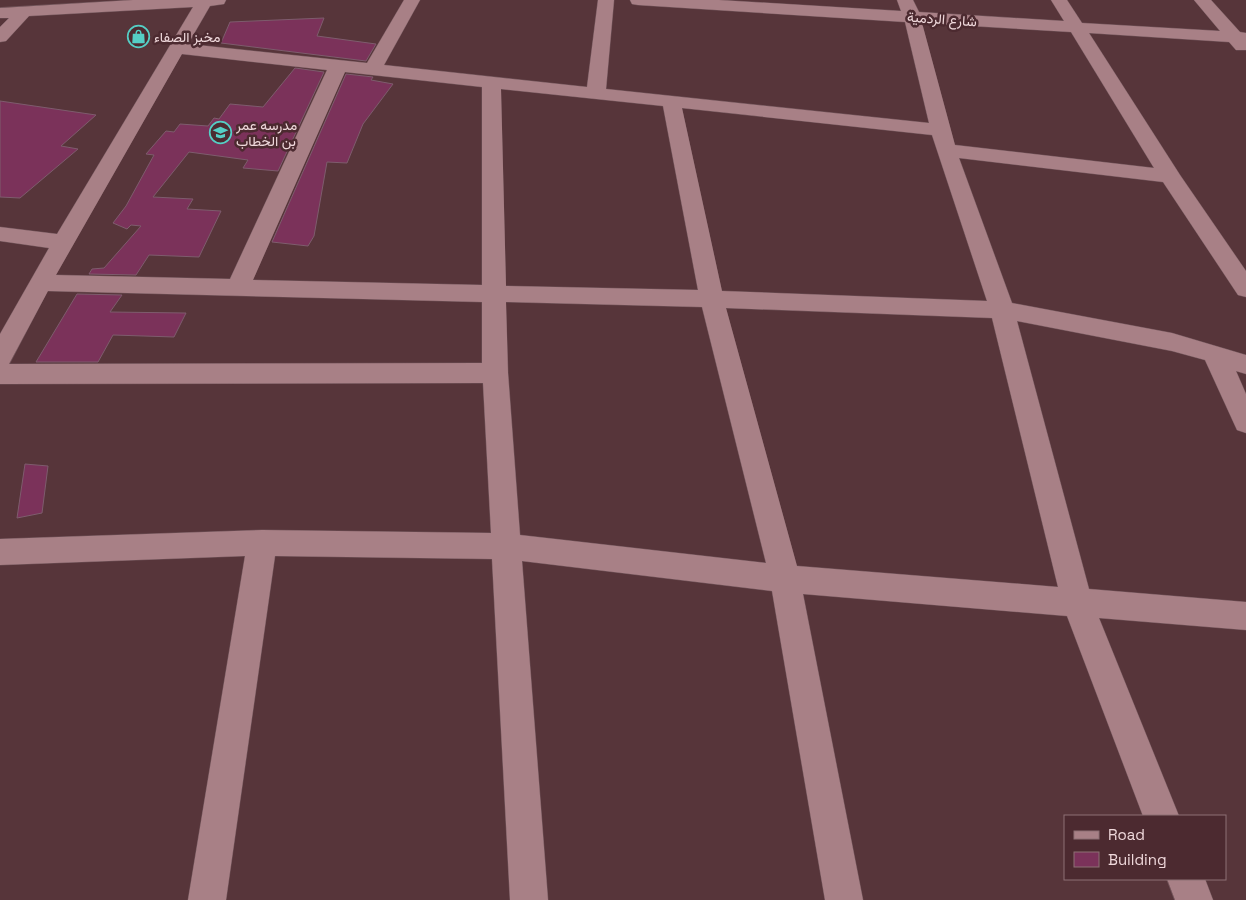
<svg xmlns="http://www.w3.org/2000/svg" width="1246" height="900" font-family="'Space Grotesk',Vazirmatn,sans-serif">
<style>
.building{fill:#7b325a;stroke:#7e5c6d}
.lines{fill:none;stroke-linecap:round;stroke-linejoin:round}
.minor-casing{stroke:#71545a;stroke-width:1}
.minor{fill:#a88086;fill-rule:evenodd}
.labels{text-anchor:middle;stroke-width:5;stroke-linejoin:round;paint-order:stroke}
.far-street-label{font-size:14px;fill:#efd8db;stroke:#4c2a30}
.far-poi-label{font-size:14px;fill:#efd8db;stroke:#4c2a30;text-anchor:start}
</style>
<rect width="100%" height="100%" fill="#57353a"/>
<path class="building" d="M324,18L317,36L376,44L366,61L221,43L230,22Z
M295,68L324,72L278,171L243,168L248,160L189,152L153,197L193,199L187,209L221,211L199,257L149,255L136,275L89,274L92,269L104,268L141,226L131,225L127,229L113,223L126,206L154,155L146,154L166,131L174,132L180,124L208,126L214,118L219,119L230,104L263,107Z
M346,74L373,77L371,80L393,84L363,124L347,163L327,162L314,236L308,246L272,242Z
M0,101L96,115L61,146L78,149L20,198L0,197Z
M77,294L122,295L110,312L186,313L174,337L113,335L98,362H36Z
M25,464L48,466L42,513L17,518Z"/>
<g class="lines">
<defs>
<path id="minor" d="M133,0H226L224,4L210,6L188,44L367,63L404,0H420L384,65L587,87L598,0H614L606,89L929,123L905,22L638,5L632,4L630,0H719L901,11L897,0H913L919,12L1064,21L1051,0H1067L1082,23L1220,31L1194,0H1211L1240,32L1246,33V50H1236L1229,42L1089,33L1180,175L1246,271V297L1238,295L1163,182L959,158L1012,303L1172,333L1246,355V374L1236,371L1246,394V433L1237,430L1205,360L1172,351L1017,321L1089,589L1246,602V630L1099,618L1179,816H1143L1067,616L803,594L863,900H825L772,591L522,561L548,900H510L492,559L275,556L226,900H188L245,556L0,565V539L262,530L491,533L483,383L0,384V334L49,248L0,241V227L57,234L193,7L29,16L6,41L0,42V27L9,18H0V8ZM922,23L1071,32L1154,168L955,145ZM182,54L327,70L230,279L56,275ZM345,72L482,87V285L253,280ZM501,89L663,106L698,290L506,286ZM682,108L932,135L987,301L722,291ZM48,291L482,302V363L6,364H9ZM506,302L702,307L766,563L520,535L508,373ZM726,308L992,318L1058,587L797,566Z
M1167,879H1205L1213,900H1175Z"/>
</defs>
<use href="#minor" class="minor-casing"/>
<use href="#minor" class="minor"/>
</g>
<defs>
<symbol id="shop-ring" viewBox="-11 -11 22 22"><circle r="9.5" fill="#4c2a30" stroke="#55cec5" stroke-width="1.5"/><path d="M-5-2.5h2.3a2.7 3.5 0 0 1 5.4 0H5L5.5 6h-11ZM-1.5-2.5h3a1.5 2.3 0 0 0-3 0Z" fill="#55cec5"/></symbol>
<symbol id="school-ring" viewBox="-11 -11 22 22"><circle r="9.5" fill="#4c2a30" stroke="#55cec5" stroke-width="1.5"/><path d="M0-5L7-2L0 1L-7-2ZM-4 1L0 2.5L4 1V4Q0 6-4 4Z" fill="#55cec5"/></symbol>
</defs>
<g fill-rule="evenodd">
<use href="#shop-ring" x="126" y="24" width="25" height="25"/>
<use href="#school-ring" x="208" y="120" width="25" height="25"/>
</g>
<g class="labels">
<g class="far-street-label">
<text transform="translate(942 19) rotate(4)" y="5">شارع الردمية</text>
</g>
<g class="far-poi-label">
<text x="154" y="42">مخبز الصفاء</text>
<text x="236" y="130">مدرسه عمر<tspan x="236" dy="16">بن الخطاب</tspan></text>
</g>
</g>
<rect x="1064" y="815" width="162" height="65" fill="#4c2a30" stroke="#8d7074"/>
<rect x="1074" y="831" width="25" height="8" fill="#a88086" stroke="#8d7074"/>
<text x="1108" y="840" font-size="15" fill="#efd8db">Road</text>
<rect x="1074" y="852" width="25" height="15" fill="#7b325a" stroke="#8d7074"/>
<text x="1108" y="865" font-size="15" fill="#efd8db">Building</text>
</svg>
